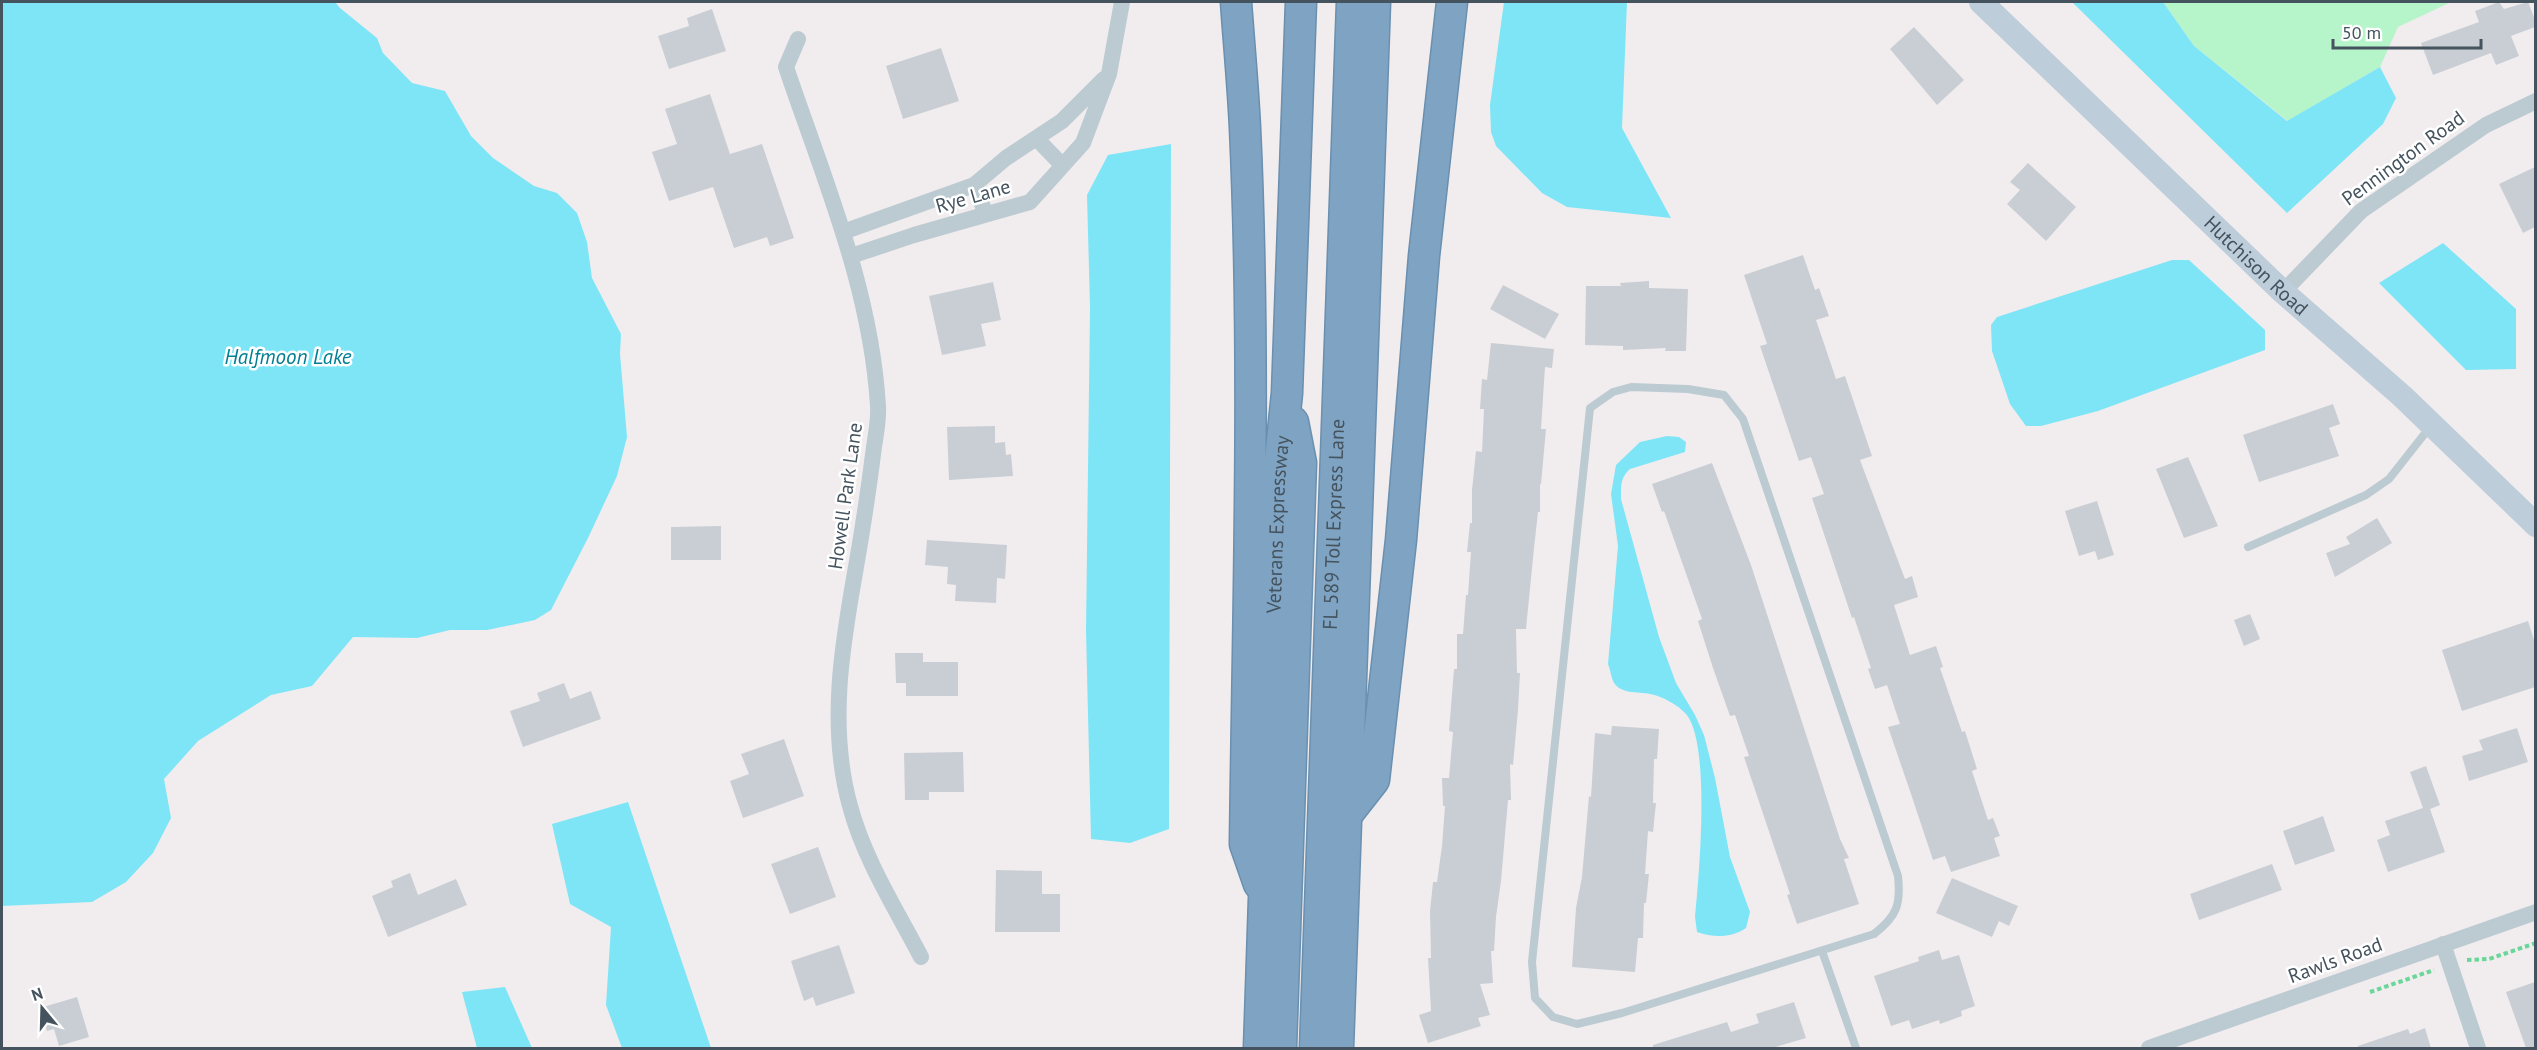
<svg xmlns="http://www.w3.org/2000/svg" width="2537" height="1050" font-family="'PT Sans',sans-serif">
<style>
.green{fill:#b6f4ca}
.water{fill:#7ee5f7}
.building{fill:#c9ced4}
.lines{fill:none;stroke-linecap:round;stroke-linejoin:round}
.highway-casing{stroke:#6a8faf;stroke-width:33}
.path{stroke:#6ad69a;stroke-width:4;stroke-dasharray:4.5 3;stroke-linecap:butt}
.lane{stroke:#bccad2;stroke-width:8}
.street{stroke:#bccad2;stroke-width:16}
.secondary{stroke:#becdda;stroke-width:24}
.highway{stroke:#7fa4c3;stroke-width:30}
.labels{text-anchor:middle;stroke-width:5;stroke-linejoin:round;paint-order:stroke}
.street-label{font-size:20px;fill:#44535e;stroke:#fff}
.water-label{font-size:21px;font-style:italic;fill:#037f93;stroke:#fff}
</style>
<rect width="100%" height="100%" fill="#f1edee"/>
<path class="green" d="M2163,2H2451L2398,27L2380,67L2288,121L2194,46Z"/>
<path class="water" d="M2,2H335L340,8L377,38L383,53L412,83L445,91L471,136L493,158L534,186L557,193L577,213L587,242L592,278L621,334L620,354L627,437L617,476L588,538L551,610L535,620L487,630H450L417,638L353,637L312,686L271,695L198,741L164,779L171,818L153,853L126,882L92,902L2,906Z
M1504,2H1627L1622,128L1671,218L1567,207L1542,193L1496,146L1491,132L1490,105Z
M2072,2H2163L2194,46L2287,121L2380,67L2396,98L2383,124L2287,213Z
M1171,144L1169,829L1130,843L1091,839L1086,631L1090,307L1087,195L1108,155Z
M2443,243L2516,309V369L2466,370L2379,283Z
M2172,260H2189L2265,330V350L2098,411L2041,426H2026L2010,404L1992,351L1991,325L1997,317Z
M1667,436L1679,437L1686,442L1685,452L1630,469C1620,478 1621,486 1621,499L1659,637L1676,683L1695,715L1704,735L1715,778L1730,857L1750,912L1746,928C1731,938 1714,938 1697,932L1695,917C1699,877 1711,743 1686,714C1678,705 1662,696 1650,694C1638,691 1620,695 1613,681C1611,676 1610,669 1608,664L1618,546L1611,494L1616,465L1640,442Z
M628,802L711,1048H622L606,1005L611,927L570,904L552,824Z
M505,987L532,1048H477L462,992Z"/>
<path class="building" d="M2499,2L2504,9L2528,2L2535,20V27L2511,36L2519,56L2496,65L2491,53L2433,75L2421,43L2479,22L2475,11Z
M712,9L726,51L669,69L658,36L689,26L687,18Z
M1914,27L1964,80L1937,105L1890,49Z
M941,48L959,101L903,119L886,66Z
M710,94L730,154L762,144L794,238L770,246L767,237L734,248L713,187L669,201L652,152L677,144L665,109Z
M2028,163L2076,207L2046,241L2007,204L2020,190L2010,182Z
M2535,167V227L2523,233L2499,184Z
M1803,255L1815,290L1819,288L1829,316L1816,320L1836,379L1845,376L1872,456L1860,460L1905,579L1912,576L1918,597L1894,605L1910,655L1936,646L1943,667L1940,668L1962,732L1965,731L1977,769L1972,771L1988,820L1993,818L2000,836L1994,838L2000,856L1951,872L1945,856L1933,860L1910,791L1888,727L1900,724L1887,685L1875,689L1868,669L1871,668L1854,617L1852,618L1812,498L1824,494L1811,457L1799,461L1760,346L1767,344L1744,275Z
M1649,281V288L1688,289L1686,351H1665L1666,348L1623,350V346L1585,345L1586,286H1621L1620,283Z
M993,282L1001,320L981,324L986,346L942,355L929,296Z
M1503,285L1559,314L1545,339L1490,309Z
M1491,343L1554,349L1552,368L1545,367L1541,429H1546L1541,484H1540V512H1538L1534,548L1526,629H1516L1517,673H1520L1518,710L1513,765L1510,764L1511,800H1508L1501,881L1496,917L1494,951H1491L1493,983L1480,984L1490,1015L1478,1018L1481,1026L1428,1043L1419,1015L1431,1011L1428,958H1431L1430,911L1433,882H1437L1442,846L1445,806H1443L1442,778H1449L1453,732L1449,731L1454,669H1457V634H1463L1466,595H1468L1471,552H1467L1470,523H1472V490L1476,451L1482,452L1484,409H1480L1482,379L1487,380Z
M2333,404L2340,424L2329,428L2339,456L2259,482L2243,435Z
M995,426V443L1005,442L1006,455L1011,454L1013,476L949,480L947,427Z
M2188,457L2218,526L2184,538L2156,469Z
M1712,463L1751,565L1840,839L1849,858L1844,859L1859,904L1797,924L1787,895L1790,894L1744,757L1749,756L1735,715L1730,716L1713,668L1698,621L1702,619L1664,511L1662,512L1652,484Z
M2097,501L2114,555L2098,560L2095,551L2079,556L2065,511Z
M2377,518L2392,543L2335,577L2326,553L2350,544L2346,537Z
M721,526V560H671V527Z
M927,540L1007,545L1005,579L997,578L996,603L955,601L956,585L947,584L948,567L925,565Z
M2250,614L2260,639L2244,646L2234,620Z
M2528,621L2535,643V687L2462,711L2442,650Z
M895,653H923V662H958V696H906V683H896Z
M564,683L570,699L591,691L601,719L523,747L510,711L540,701L537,693Z
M1612,726L1659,729L1657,759H1654L1653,803H1656L1653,832L1648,831L1645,874H1649L1646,903H1644L1643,938H1638L1635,972L1572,967L1576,908L1582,877L1589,796L1591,797L1595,733L1611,735Z
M2517,728L2528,762L2469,781L2462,756L2483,750L2479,740Z
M784,739L804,796L743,818L730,781L749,774L741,754Z
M963,752L964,792H929V800H905L904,753Z
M2426,766L2440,805L2430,809L2445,852L2388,872L2377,840L2390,835L2385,821L2423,808L2410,772Z
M2323,816L2335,851L2295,865L2283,831Z
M818,847L836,897L790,914L771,864Z
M2272,864L2282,890L2199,920L2190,894Z
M996,870L1042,871V894H1060V932H995Z
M410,873L418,895L456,879L467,905L388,937L372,896L393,887L391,881Z
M1952,878L2018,906L2009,926L1999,921L1992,937L1936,913Z
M839,945L855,993L816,1006L813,997L804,1001L791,961Z
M1939,950L1942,960L1959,955L1975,1006L1961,1011L1962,1016L1940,1024L1939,1020L1912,1029L1909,1020L1891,1026L1874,976L1919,961L1918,957Z
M2535,982V1048H2526L2506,992Z
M77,997L89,1037L59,1046L54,1029L47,1031L40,1008Z
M1794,1002L1806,1038L1772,1048H1653V1045L1727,1022L1731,1032L1759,1023L1756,1014Z
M2425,1028L2431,1048H2358V1046L2408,1029L2410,1034Z"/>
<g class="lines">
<defs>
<g id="highway">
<path d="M1236,2C1239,44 1243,86 1245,128C1256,366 1248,606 1245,844L1259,884"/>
<path d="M1345,817L1374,780L1401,540L1424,256L1452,2"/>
<path id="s2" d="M1259,1048L1278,480L1287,393L1301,2"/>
<path d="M1281,1048L1301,463L1293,422"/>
<path id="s3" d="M1315,1048L1352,2"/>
<path d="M1338,1048L1375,2"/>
</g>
</defs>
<use href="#highway" class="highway-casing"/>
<path class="path" d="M2467,960L2489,959L2536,943
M2370,992L2434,970"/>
<path class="lane" d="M1631,387L1688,389L1724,395L1743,419L1898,876C1901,905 1897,916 1874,934L1622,1013L1577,1024L1553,1017L1535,998L1532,962L1590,408L1613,392Z
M2248,547L2366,495L2389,479L2430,427
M1822,951L1856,1048"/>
<path class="street" d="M798,39L786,67C823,177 871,287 878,406C879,419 876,434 874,447C869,487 863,527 856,567C842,645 828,727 850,806C864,859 896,909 921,957
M1037,139L1062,165
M974,185L986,214
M843,232L974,185L1006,158L1062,121L1104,79
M851,256L914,235L1030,202L1083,143L1109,74L1122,2
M2283,292L2361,211L2486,125L2536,101
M2443,944L2478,1048
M2149,1048L2536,912"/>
<path class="secondary" id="s1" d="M1981,2L2283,292L2402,396L2536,525"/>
<use href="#highway" class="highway"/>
</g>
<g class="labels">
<g class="street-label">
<text transform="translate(2403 158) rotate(-36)" y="7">Pennington Road</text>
<text transform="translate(973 196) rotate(-16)" y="7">Rye Lane</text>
<text dy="7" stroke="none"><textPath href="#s1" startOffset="381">Hutchison Road</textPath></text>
<text transform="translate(845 496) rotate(-82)" y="7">Howell Park Lane</text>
<text dy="7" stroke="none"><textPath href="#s2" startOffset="524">Veterans Expressway</textPath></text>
<text dy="7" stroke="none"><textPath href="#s3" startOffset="524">FL 589 Toll Express Lane</textPath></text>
<text transform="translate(2335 960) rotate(-20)" y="7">Rawls Road</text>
</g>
<g class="water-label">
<text x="288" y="364">Halfmoon Lake</text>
</g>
</g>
<rect width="2537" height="1050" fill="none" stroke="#44535e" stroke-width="6"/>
<g transform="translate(42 1008) rotate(341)" stroke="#ffffff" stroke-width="4.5" paint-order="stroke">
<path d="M0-4.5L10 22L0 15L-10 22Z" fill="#44535e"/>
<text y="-9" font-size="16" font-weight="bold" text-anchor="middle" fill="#44535e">N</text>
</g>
<path d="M2333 39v9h148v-9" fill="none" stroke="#44535e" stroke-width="3"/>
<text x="2342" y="39" font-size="18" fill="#44535e" stroke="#ffffff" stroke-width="4.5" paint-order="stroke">50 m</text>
</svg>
